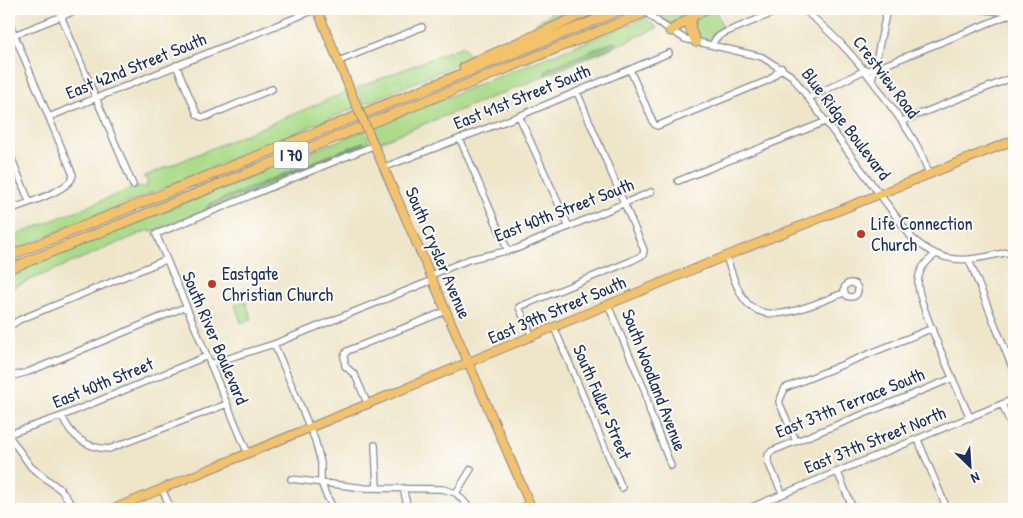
<svg xmlns="http://www.w3.org/2000/svg" width="1023" height="518" font-family="'Patrick Hand',sans-serif">
<style>
.green{fill:#abdb89;stroke:#638574}
.forest{fill:#88bb75;stroke:#52756a}
.lines{fill:none;stroke-linecap:round;stroke-linejoin:round}
.minor-casing{stroke:#858a94;stroke-width:8}
.major-casing{stroke:#858a94;stroke-width:10}
.highway-casing{stroke:#858a94;stroke-width:11}
.minor{stroke:#fff;stroke-width:5.5}
.major{stroke:#f3c26a;stroke-width:8}
.highway{stroke:#f3c26a;stroke-width:9}
.minor-bridge-casing{stroke:#858a94;stroke-width:8;stroke-linecap:butt}
.major-bridge-casing{stroke:#858a94;stroke-width:10;stroke-linecap:butt}
.minor-bridge{stroke:#fff;stroke-width:5.5}
.major-bridge{stroke:#f3c26a;stroke-width:8}
.poi-dot{fill:#c8321e;stroke:#fdfcf7;stroke-width:2}
.labels{text-anchor:middle;stroke-width:4;stroke-linejoin:round;paint-order:stroke}
.shield{fill:#fdfcf7;stroke:#5f6c8c;stroke-width:1}
.shield-label{font-size:16px;font-weight:bold;fill:#1b2f5e}
.street-label{font-size:18px;fill:#1b2f5e;stroke:#fdfcf7}
.poi-label{font-size:18px;fill:#1b2f5e;stroke:#fdfcf7;text-anchor:start}
</style>
<rect width="100%" height="100%" fill="#fdfcf7"/>
<filter id="ink" filterUnits="userSpaceOnUse"><feTurbulence type="fractalNoise" baseFrequency=".02" numOctaves="2"/><feDisplacementMap in="SourceGraphic" scale="10" xChannelSelector="R" yChannelSelector="G"/><feConvolveMatrix kernelMatrix="1 2 1 2 8 2 1 2 1" color-interpolation-filters="sRGB"/></filter>
<filter id="wash" filterUnits="userSpaceOnUse"><feTurbulence type="fractalNoise" baseFrequency=".0096" numOctaves="4" result="noise"/><feDisplacementMap in="SourceGraphic" scale="20" xChannelSelector="R" yChannelSelector="G"/><feGaussianBlur stdDeviation="1.12" result="paint"/><feColorMatrix in="noise" values="0 0 0 0 0 0 0 0 0 0 0 0 0 0 0 0 0 1.4 0 .05"/><feComposite in="paint" operator="in"/></filter>
<g filter="url(#wash)">
<rect width="100%" height="100%" fill="#efe6ca"/>
<path class="green" d="M557,9H583L363,105L357,88L463,46L468,55L520,34Z
M675,9H700L672,25L657,14Z
M711,9H724L716,12L724,30C714,36 706,45 696,33L694,21Z
M645,18L657,28L618,45L613,42L547,69L544,76L530,82L379,142L372,127Z
M349,91L355,108L9,252V238L133,188L147,187V179L143,177Z
M365,130L369,142L367,145L363,142L210,204L204,211L150,232L149,230L9,289V274Z
M245,301L252,319L241,323L235,305Z"/>
<path class="forest" d="M613,42L618,45L544,76L547,69Z
M364,142L367,145L204,211L210,204Z"/>
</g>
<g filter="url(#ink)">
<g class="lines">
<defs>
<path id="minor" d="M58,9L133,185
M803,9C841,40 862,65 890,105C907,128 921,148 929,175
M978,9L1010,13
M9,22L73,175C71,191 23,204 9,210
M658,22L685,39L762,57L792,76L912,238C949,270 971,259 1014,251
M9,37L80,9
M712,45L716,38L724,33L783,9
M339,61L422,27
M176,65L197,114L201,117H206L272,89
M630,70L654,124L657,126L769,80L782,68
M872,80L887,9
M809,98L865,70L875,69L1011,14
M519,116L569,227
M49,117L317,9
M902,121L1014,77
M460,139L508,251
M9,152L29,201
M385,167L519,116L669,53
M678,181L827,121
M936,254C926,262 919,268 918,282C917,303 959,392 970,418
M726,256C731,270 735,287 744,299C766,331 816,302 844,293
M969,260L1014,372
M431,275L470,259L516,249L651,192
M844 290a7 7 0 1 1 14 0a7 7 0 1 1-14 0Z
M608,305L645,391L650,412L671,466
M9,327L19,320L165,260
M554,327L622,488
M532,337L519,307L631,261L643,255L644,250L577,92
M274,344L315,440L321,463V482L326,495L334,509
M210,364L274,344L433,280
M9,377L28,372L185,307
M1002,404L1014,432
M368,405L355,375L345,366L344,356L347,351L446,311
M62,416C71,437 86,448 109,449L227,404
M9,434L62,416L207,356
M9,436L31,467L61,490L75,509
M918,440L947,509
M796,441L779,402L785,388L933,328
M375,445L377,488
M248,454L156,234L375,145
M838,473L853,509
M291,479L364,488L442,489L456,493L471,509
M403,488L408,509
M162,489L171,509
M456,493L471,469
M782,493L768,462V455L772,451L953,378
M516,509L530,504
M747,509L1014,399"/>
<path id="major" d="M317,9L355,102
M370,136L532,509
M113,509L726,256L1014,140"/>
<path id="highway" d="M649,13L664,9
M692,16L690,28L696,42
M670,31L705,9
M464,67L594,9
M9,256L623,9
M9,269L654,9"/>
</defs>
<use href="#minor" class="minor-casing"/>
<use href="#major" class="major-casing"/>
<use href="#highway" class="highway-casing"/>
<use href="#minor" class="minor"/>
<use href="#major" class="major"/>
<use href="#highway" class="highway"/>
<defs>
<path id="minor-bridge" d="M642,9L658,22"/>
<path id="major-bridge" d="M355,102L370,136"/>
</defs>
<use href="#minor-bridge" class="minor-bridge-casing"/>
<use href="#major-bridge" class="major-bridge-casing"/>
<use href="#minor-bridge" class="minor-bridge"/>
<use href="#major-bridge" class="major-bridge"/>
</g>
</g>
<g class="poi-dot">
<circle cx="861" cy="234" r="5"/>
<circle cx="212" cy="284" r="5"/>
</g>
<g class="labels">
<rect class="shield" x="273.5" y="141.5" width="35" height="27" rx="4"/>
<g class="shield-label">
<text x="291" y="161">I 70</text>
</g>
<g class="street-label">
<text transform="translate(136 66) rotate(-22)" y="6">East 42nd Street South</text>
<text transform="translate(886 77) rotate(53)" y="6">Crestview Road</text>
<text transform="translate(522 97) rotate(-22)" y="6">East 41st Street South</text>
<text transform="translate(846 124) rotate(53)" y="6">Blue Ridge Boulevard</text>
<text transform="translate(564 210) rotate(-21)" y="6">East 40th Street South</text>
<text transform="translate(438 253) rotate(67)" y="6">South Crysler Avenue</text>
<text transform="translate(557 310) rotate(-23)" y="6">East 39th Street South</text>
<text transform="translate(215 338) rotate(67)" y="6">South River Boulevard</text>
<text transform="translate(654 380) rotate(69)" y="6">South Woodland Avenue</text>
<text transform="translate(103 383) rotate(-22)" y="6">East 40th Street</text>
<text transform="translate(602 402) rotate(67)" y="6">South Fuller Street</text>
<text transform="translate(850 403) rotate(-22)" y="6">East 37th Terrace South</text>
<text transform="translate(875 440) rotate(-22)" y="6">East 37th Street North</text>
</g>
<g class="poi-label">
<text x="871" y="230">Life Connection<tspan x="871" dy="21">Church</tspan></text>
<text x="222" y="280">Eastgate<tspan x="222" dy="21">Christian Church</tspan></text>
</g>
</g>
<rect width="1023" height="518" fill="none" stroke="#fdfcf7" stroke-width="30"/>
<g transform="translate(970 466) rotate(155)" stroke="#fdfcf7" stroke-width="4" paint-order="stroke">
<path d="M0-4L9 19L0 12L-9 19Z" fill="#1b2f5e"/>
<text y="-8" font-size="14" font-weight="bold" text-anchor="middle" fill="#1b2f5e">N</text>
</g>
</svg>
